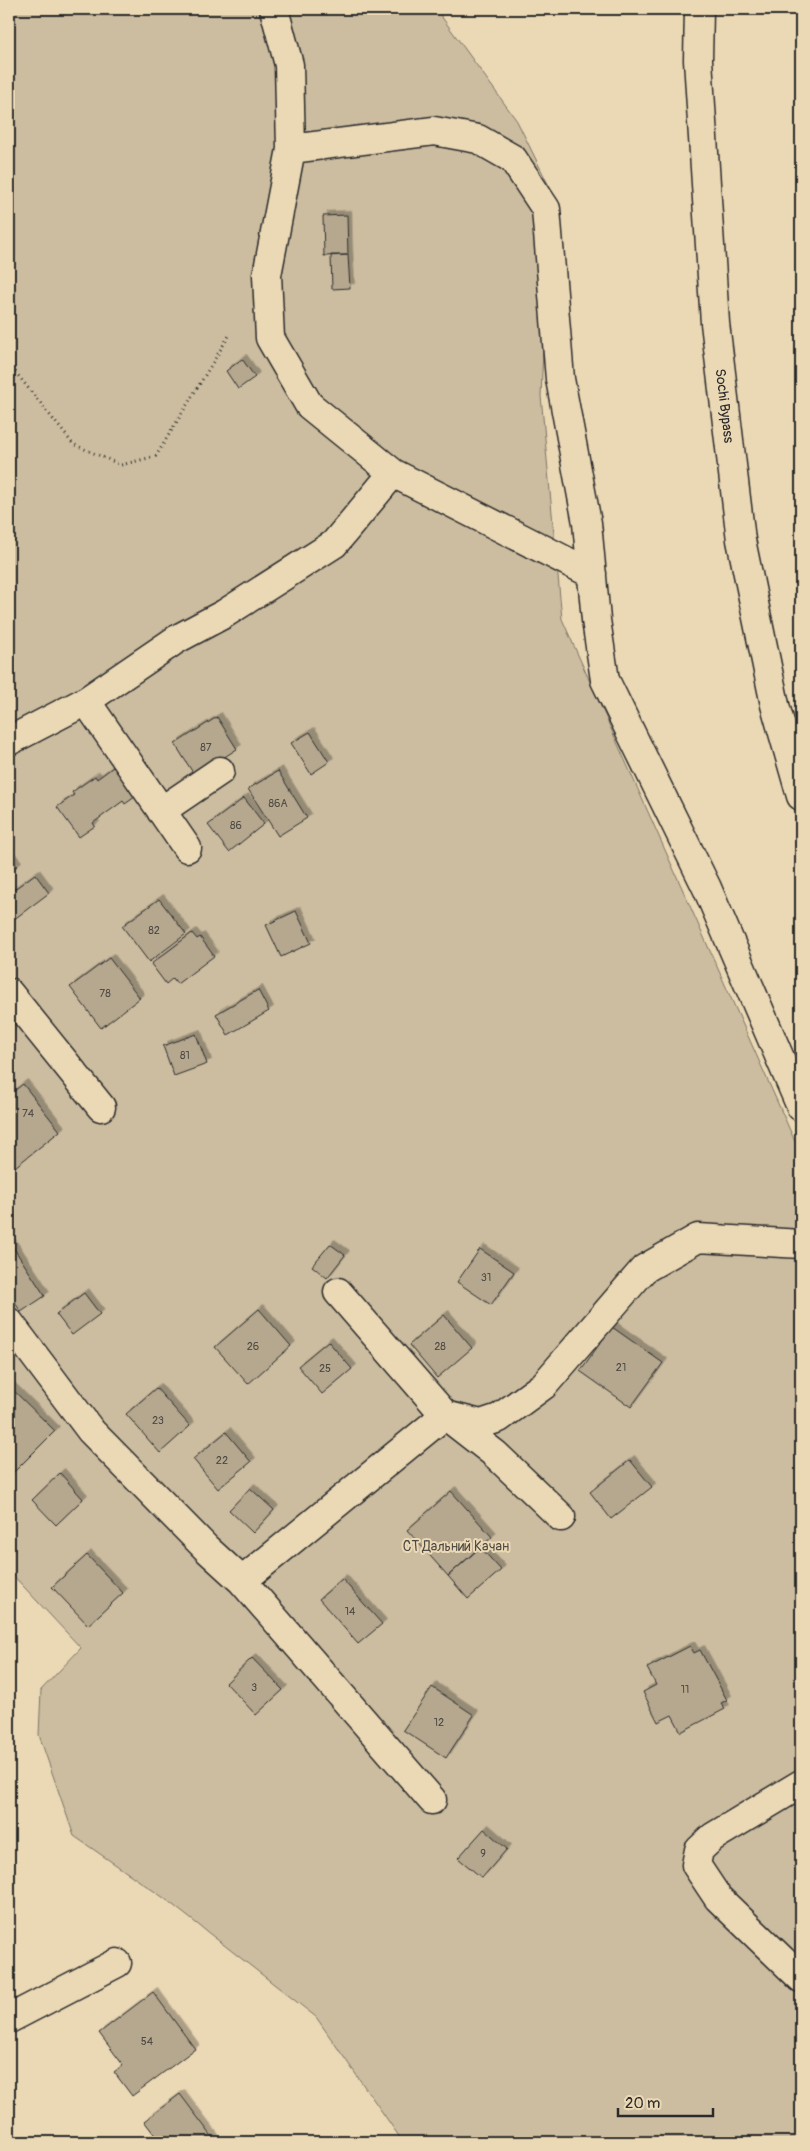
<svg xmlns="http://www.w3.org/2000/svg" width="810" height="2151" font-family="Pangolin,sans-serif">
<style>
.green{fill:#ccbda0;stroke:#7c7466}
.building{fill:#b6a88f;stroke:#2b2b2b;filter:url(#shadow)}
.lines{fill:none;stroke-linecap:round;stroke-linejoin:round}
.minor-casing{stroke:#2b2b2b;stroke-width:31}
.highway-casing{stroke:#2b2b2b;stroke-width:31}
.path{stroke:#2b2b2b;stroke-width:3;stroke-dasharray:1 4;stroke-linecap:butt}
.minor{stroke:#ebd9b6;stroke-width:28}
.highway{stroke:#ebd9b6;stroke-width:28}
.labels{text-anchor:middle;stroke-width:4;stroke-linejoin:round;paint-order:stroke}
.number-label{font-size:11px;fill:#4e4a44}
.street-label{font-size:14px;fill:#2b2b2b;stroke:#ebd9b6}
.park-label{font-size:14px;fill:#4b4842;stroke:#ebd9b6}
</style>
<defs>
<filter id="shadow"><feDropShadow dx="4.5" dy="-4.5" stdDeviation="0" flood-color="#0004"/></filter>
</defs>
<rect width="100%" height="100%" fill="#ebd9b6"/>
<filter id="ink" filterUnits="userSpaceOnUse"><feTurbulence type="fractalNoise" baseFrequency=".02" numOctaves="2"/><feDisplacementMap in="SourceGraphic" scale="10" xChannelSelector="R" yChannelSelector="G"/><feConvolveMatrix kernelMatrix="1 2 1 2 8 2 1 2 1" color-interpolation-filters="sRGB"/></filter>
<g filter="url(#ink)">
<path class="green" d="M9,9H436L517,121L550,188L541,396L562,619L801,1155V2142H403L316,2017L164,1898L74,1836L39,1735L41,1690L81,1648L9,1571Z"/>
<path class="building" d="M347,215L348,255L324,256L323,216Z
M331,255H348L350,288L332,289Z
M242,359L255,377L238,389L226,371Z
M217,717L237,749L195,776L175,744Z
M310,732L329,762L311,774L291,743Z
M120,762L142,792L125,804L123,801L93,823L95,826L79,837L57,807L74,795L72,792L95,776L97,779Z
M278,771L307,818L278,836L248,789Z
M244,798L264,824L229,852L208,825Z
M9,856L17,866L9,873Z
M35,874L49,893L9,923V893Z
M159,899L186,934L149,962L122,926Z
M296,911L311,943L281,957L266,925Z
M192,933L197,939L200,937L214,956L177,984L173,978L166,984L151,964Z
M109,958L140,998L101,1028L70,987Z
M258,990L269,1011L228,1035L216,1014Z
M196,1034L207,1064L174,1076L163,1046Z
M23,1084L60,1131L15,1167L9,1159V1095Z
M9,1241L45,1296L21,1312L9,1293Z
M330,1244L345,1255L327,1278L312,1266Z
M480,1249L514,1272L491,1305L457,1282Z
M84,1293L100,1314L72,1335L56,1314Z
M259,1309L291,1346L248,1384L215,1347Z
M444,1315L472,1348L437,1378L409,1345Z
M612,1327L663,1363L631,1407L580,1371Z
M328,1341L352,1369L322,1394L298,1366Z
M9,1386L55,1431L13,1473L9,1469Z
M156,1388L190,1426L160,1453L126,1414Z
M226,1432L251,1462L218,1489L193,1459Z
M630,1460L652,1487L611,1519L590,1492Z
M60,1473L83,1499L56,1525L32,1500Z
M250,1488L274,1510L253,1533L229,1510Z
M451,1491L492,1537L448,1576L407,1530Z
M480,1547L501,1570L468,1599L448,1576Z
M87,1555L123,1593L88,1625L52,1587Z
M342,1579L382,1624L358,1644L319,1599Z
M690,1646L694,1653L700,1650L727,1700L721,1703L725,1709L681,1732L672,1715L658,1722L643,1692L656,1685L647,1668Z
M252,1658L283,1690L256,1715L226,1683Z
M432,1687L474,1715L446,1758L403,1730Z
M484,1829L507,1849L482,1878L458,1858Z
M153,1992L195,2049L132,2096L114,2072L123,2065L99,2033Z
M180,2094L214,2139L209,2142H160L144,2121Z"/>
<g class="lines">
<defs>
<path id="minor" d="M274,9L289,65L291,149L267,275L270,338L309,405L393,473L592,574
M291,149L434,131L478,139L513,159L546,209L560,379L587,523L596,620L605,680L707,888L801,1107
M86,701L187,848
M9,741L86,701L177,639L224,614L334,544L393,473
M161,811L220,771
M9,993L101,1107
M338,1292L445,1415L495,1454L561,1517
M9,1322L91,1431L207,1549L242,1581L445,1415L481,1424L499,1418L544,1385L644,1269L698,1238L801,1244
M242,1581L432,1800
M801,1784L713,1837L699,1850L696,1865L718,1898L801,1978
M9,2019L117,1963"/>
<g id="highway">
<path id="s1" d="M699,9L698,60L715,323L741,540L775,705L801,796"/>
</g>
</defs>
<use href="#minor" class="minor-casing"/>
<use href="#highway" class="highway-casing"/>
<path class="path" d="M9,364L73,444L121,465L156,456L230,334"/>
<use href="#minor" class="minor"/>
<use href="#highway" class="highway"/>
</g>
</g>
<g class="labels">
<g class="number-label">
<text x="206" y="751">87</text>
<text x="278" y="807">86А</text>
<text x="236" y="829">86</text>
<text x="154" y="934">82</text>
<text x="105" y="997">78</text>
<text x="185" y="1059">81</text>
<text x="28" y="1117">74</text>
<text x="486" y="1281">31</text>
<text x="253" y="1350">26</text>
<text x="440" y="1350">28</text>
<text x="621" y="1371">21</text>
<text x="325" y="1372">25</text>
<text x="158" y="1424">23</text>
<text x="222" y="1464">22</text>
<text x="350" y="1615">14</text>
<text x="254" y="1691">3</text>
<text x="685" y="1693">11</text>
<text x="439" y="1726">12</text>
<text x="483" y="1857">9</text>
<text x="147" y="2045">54</text>
</g>
<g class="street-label">
<text dy="5" stroke="none"><textPath href="#s1" startOffset="398">Sochi Bypass</textPath></text>
</g>
<g class="park-label">
<text x="456" y="1551">СТ Дальний Качан</text>
</g>
</g>
<rect width="810" height="2151" fill="none" stroke="#ebd9b6" stroke-width="30"/>
<rect x="15" y="15" width="780" height="2121" fill="none" stroke="#2b2b2b" stroke-width="2" filter="url(#ink)"/>
<path d="M618 2108v8h95v-8" fill="none" stroke="#2b2b2b" stroke-width="2.5"/>
<text x="625" y="2108" font-size="15" fill="#2b2b2b" stroke="#ebd9b6" stroke-width="4" paint-order="stroke">20 m</text>
</svg>
